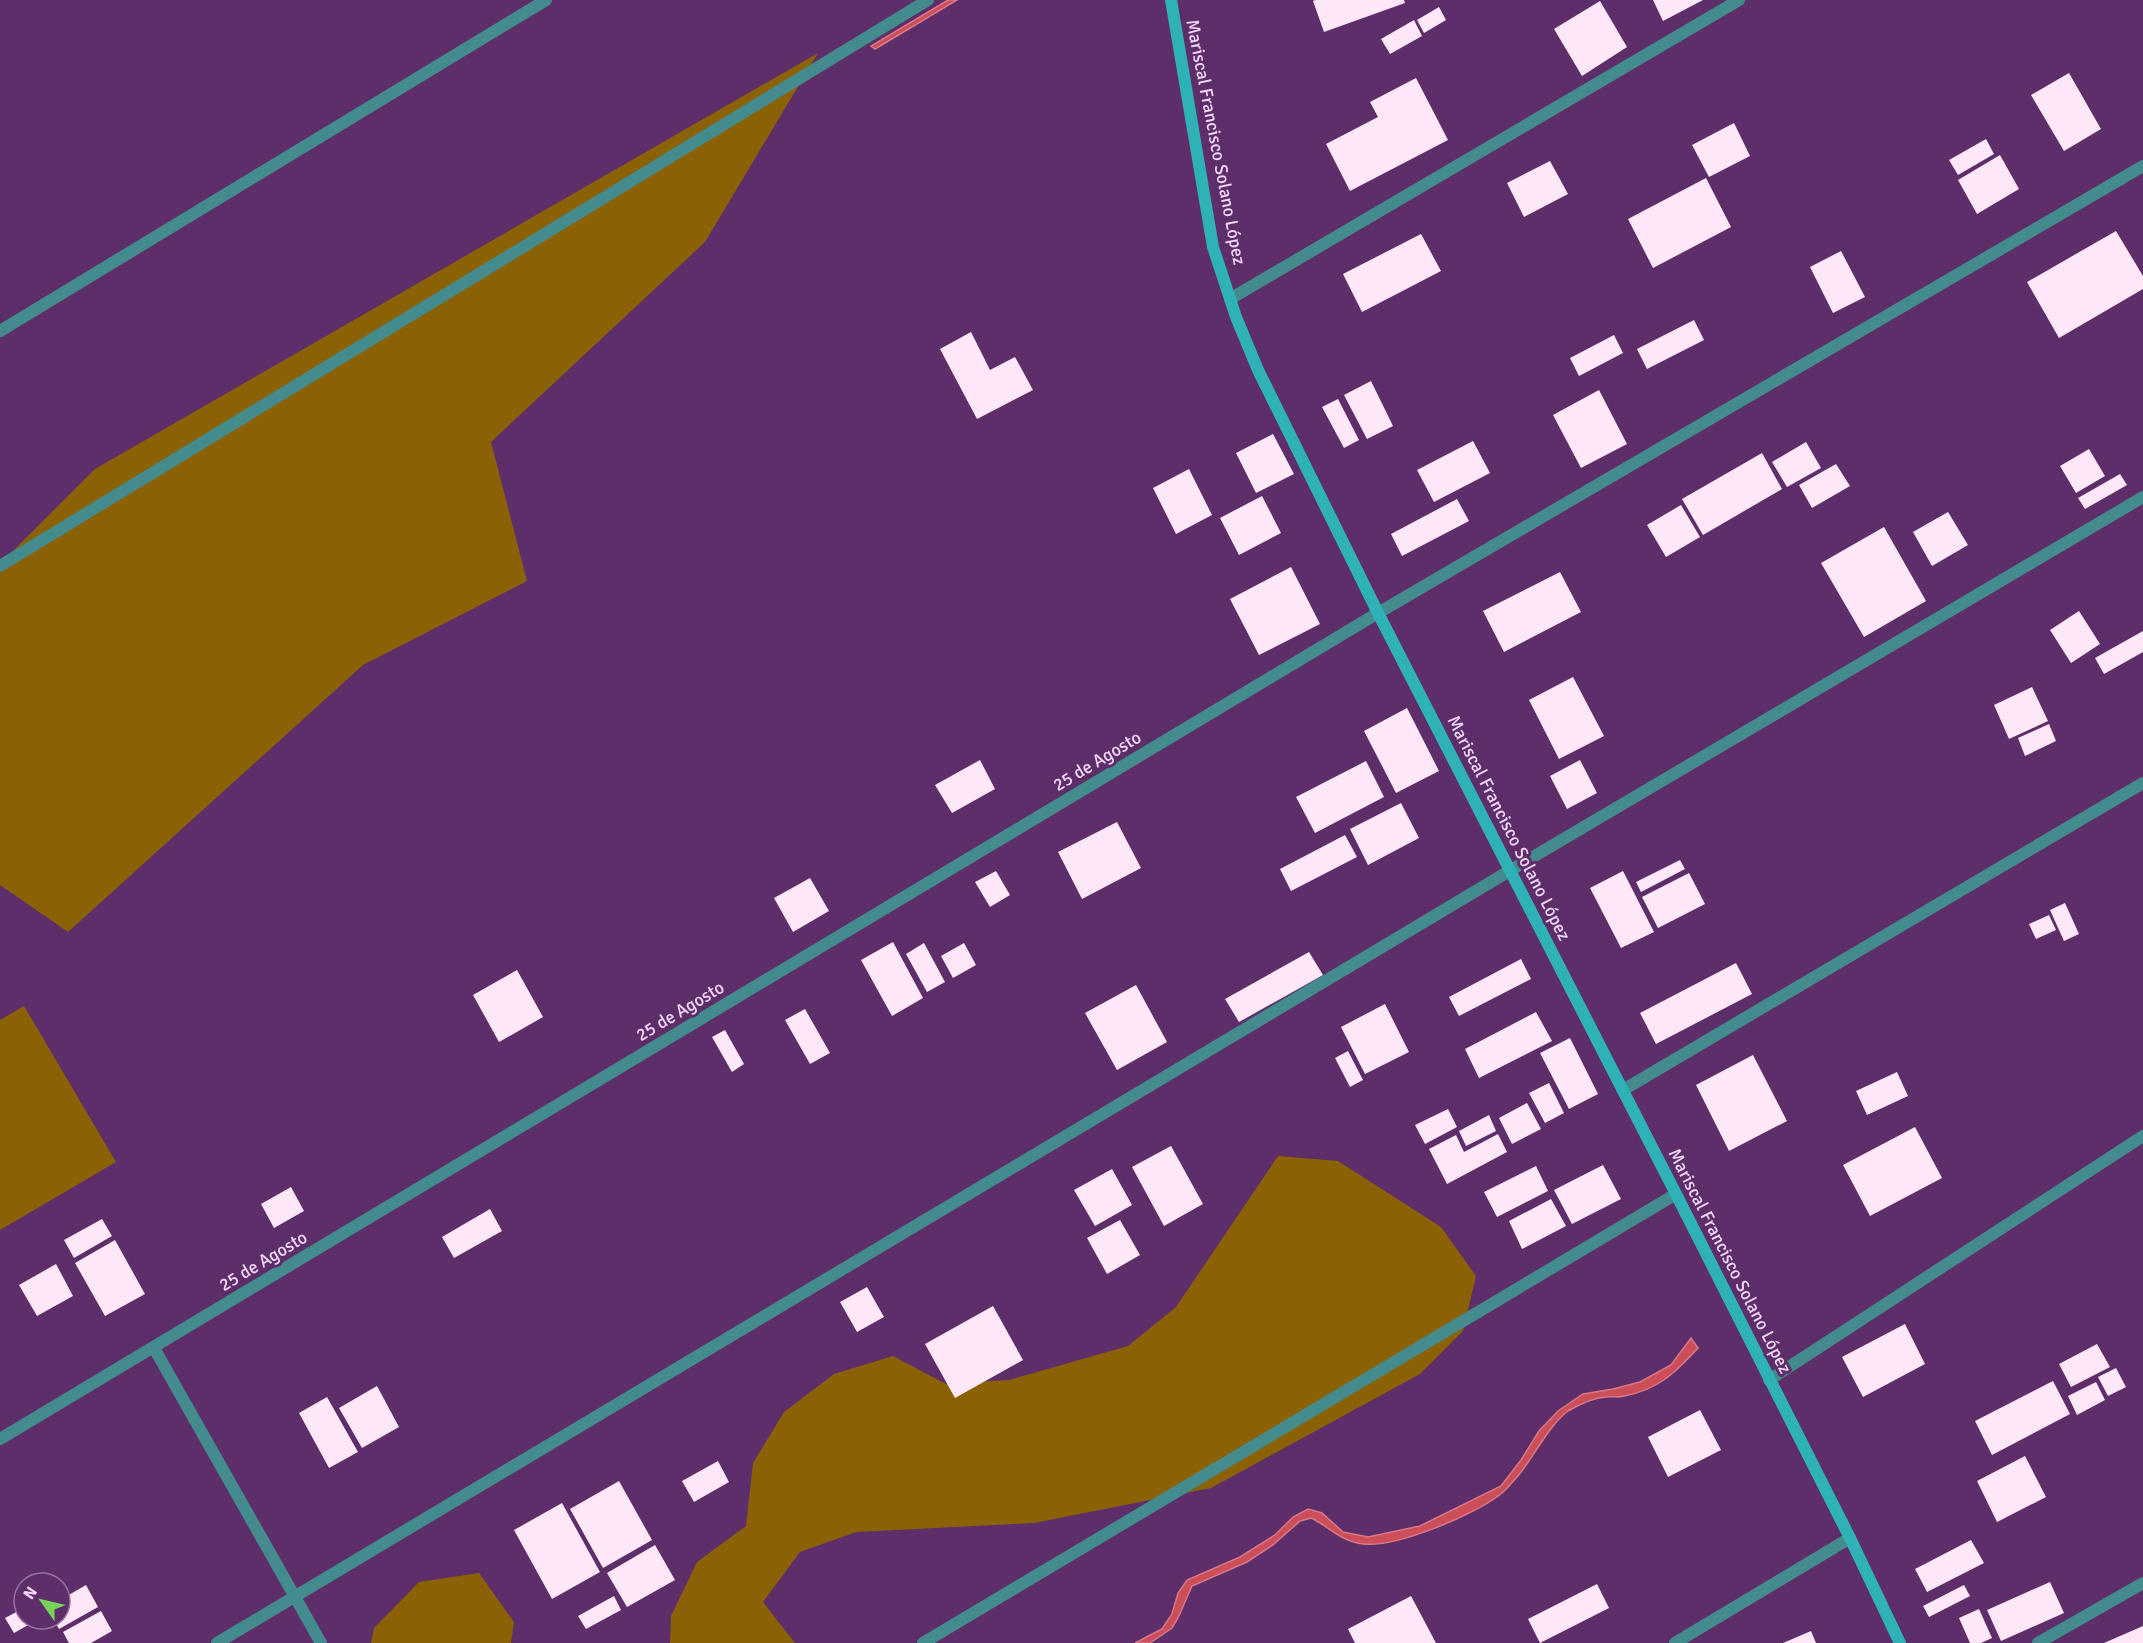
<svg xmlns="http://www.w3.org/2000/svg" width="2143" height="1643" font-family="Signika,sans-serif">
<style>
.green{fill:#8b6105}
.water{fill:#cc4e58;stroke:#d87889;stroke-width:1.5}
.building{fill:#fee7f6}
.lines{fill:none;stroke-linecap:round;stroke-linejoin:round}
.service{stroke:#448b8e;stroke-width:12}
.minor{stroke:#448b8e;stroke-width:12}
.secondary{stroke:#2fb2b7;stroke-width:12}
.labels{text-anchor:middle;stroke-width:6;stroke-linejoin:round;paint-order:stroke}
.street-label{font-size:18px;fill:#f4d9fb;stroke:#5d2e69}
</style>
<rect width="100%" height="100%" fill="#5d2e69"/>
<path class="green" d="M818,53L705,242L491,442L527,581L363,665L68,932L0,885V564L95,469Z
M24,1006L116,1162L0,1230V1020Z
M1278,1156L1338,1161L1441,1227L1476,1276L1463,1331L1420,1374L1211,1488L1034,1523L856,1532L800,1552L763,1602L795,1643H670L671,1616L697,1562L746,1526L753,1463L784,1412L834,1374L893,1356L946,1384L1009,1380L1128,1346L1176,1307Z
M479,1573L514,1622L511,1643H371L374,1628L419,1582Z"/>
<path class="water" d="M948,0H957L875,49L871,46Z
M1691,1338L1698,1348C1676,1372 1658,1390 1624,1396C1618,1398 1612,1396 1606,1397C1592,1398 1580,1404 1568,1411C1550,1424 1533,1458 1518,1476C1513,1481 1508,1488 1502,1493C1477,1514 1396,1548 1363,1544C1341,1542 1330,1527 1311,1518L1300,1521L1273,1545L1247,1562L1192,1586L1178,1618L1172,1628L1150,1643H1135L1162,1629L1172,1614L1178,1593L1187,1580L1240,1557L1275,1535L1293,1517L1308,1509L1322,1513L1343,1532L1368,1537L1420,1526L1501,1486L1521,1460L1539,1431L1558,1411L1583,1394L1613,1389L1640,1382L1671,1365Z"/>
<path class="building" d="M1315,0H1404L1405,3L1324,32L1313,1Z
M1653,0H1703L1663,21Z
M1600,1L1627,47L1582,76L1554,29Z
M1439,7L1446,20L1424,33L1417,20Z
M1414,20L1422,36L1390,54L1381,39Z
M2069,73L2101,129L2064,151L2031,95Z
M1416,78L1448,140L1350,191L1326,144L1378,117L1370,102Z
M1734,123L1750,156L1709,177L1692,145Z
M1986,139L1994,154L1958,175L1949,160Z
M2000,155L2019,189L1977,214L1958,180Z
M1550,161L1568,194L1524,217L1507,183Z
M1706,178L1731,227L1653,268L1628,219Z
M2116,231L2143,276V289L2059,338L2027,282Z
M1421,234L1441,271L1362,312L1343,274Z
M1841,251L1865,297L1833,313L1810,267Z
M1694,320L1704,340L1647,369L1637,349Z
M971,332L990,370L1015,357L1033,390L977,419L940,349Z
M1614,335L1623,353L1579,376L1570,358Z
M1371,381L1393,426L1367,439L1344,395Z
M1599,390L1627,444L1581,468L1553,415Z
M1338,399L1359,440L1344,448L1322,407Z
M1273,434L1294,474L1256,493L1236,453Z
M1473,441L1490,473L1434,502L1417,470Z
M1806,442L1821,468L1787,487L1772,462Z
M2089,449L2105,476L2076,493L2060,466Z
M1762,453L1782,489L1703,535L1682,499Z
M1836,464L1850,486L1812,508L1799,485Z
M1189,469L1212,515L1176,534L1153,488Z
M2120,474L2127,485L2085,509L2078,498Z
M1262,496L1281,533L1239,555L1220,518Z
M1457,499L1469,521L1402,556L1391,534Z
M1681,505L1700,537L1666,557L1647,525Z
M1948,512L1968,545L1932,566L1913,532Z
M1884,527L1926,601L1864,637L1821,563Z
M1291,567L1320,624L1259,655L1230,599Z
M1560,572L1581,612L1504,652L1483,611Z
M2079,611L2100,644L2071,663L2050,630Z
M2143,631V652L2104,674L2095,658Z
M1573,677L1604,736L1559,759L1529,700Z
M2032,687L2048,721L2009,739L1994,705Z
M1407,708L1439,771L1396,793L1364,731Z
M2049,724L2056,741L2025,756L2018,738Z
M980,760L995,789L952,813L935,785Z
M1580,760L1597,793L1567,809L1550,776Z
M1366,761L1384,797L1315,833L1296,797Z
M1401,803L1419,838L1368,865L1350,829Z
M1117,822L1141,868L1082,899L1058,852Z
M1345,835L1357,857L1291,891L1280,869Z
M1680,860L1685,869L1641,892L1636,882Z
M996,871L1010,895L990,907L975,882Z
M1623,871L1654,932L1621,948L1590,888Z
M1689,873L1705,904L1658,928L1642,897Z
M810,878L829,911L793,932L774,898Z
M2065,903L2079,934L2064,941L2050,910Z
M2049,915L2056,930L2036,939L2029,924Z
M893,942L923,998L892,1016L861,960Z
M924,943L945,982L927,992L906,954Z
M964,943L976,965L953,978L941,956Z
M1309,952L1323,975L1239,1022L1225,999Z
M1521,959L1531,979L1459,1016L1449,997Z
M1736,963L1752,994L1656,1044L1640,1013Z
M517,970L543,1017L499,1042L473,995Z
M1136,985L1167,1042L1117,1070L1085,1013Z
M1385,1004L1409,1052L1365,1074L1341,1027Z
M805,1009L830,1053L810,1064L785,1020Z
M1536,1012L1552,1041L1479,1078L1465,1049Z
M725,1030L744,1064L732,1072L712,1037Z
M1570,1038L1598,1094L1569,1109L1540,1053Z
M1348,1051L1363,1080L1350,1087L1335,1058Z
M1753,1055L1787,1121L1729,1151L1696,1085Z
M1897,1072L1908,1096L1867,1115L1856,1091Z
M1549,1083L1564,1113L1545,1123L1529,1093Z
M1527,1103L1541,1129L1512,1144L1499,1118Z
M1448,1109L1457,1127L1425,1144L1415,1125Z
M1489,1115L1496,1131L1466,1146L1459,1131Z
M1915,1127L1942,1178L1870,1216L1843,1165Z
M1498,1134L1507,1152L1447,1184L1429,1149L1456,1135L1464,1152Z
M1171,1146L1203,1204L1164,1226L1132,1167Z
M1603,1165L1621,1199L1572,1224L1554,1190Z
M1536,1166L1548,1191L1497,1217L1484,1192Z
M1112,1169L1132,1205L1095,1226L1074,1190Z
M291,1187L304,1211L274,1228L261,1204Z
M1551,1199L1566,1226L1522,1249L1509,1221Z
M490,1209L502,1231L454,1258L442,1237Z
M102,1219L112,1236L74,1258L64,1240Z
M1120,1220L1140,1255L1107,1274L1087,1238Z
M115,1240L145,1294L105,1316L75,1263Z
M56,1264L73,1296L37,1316L19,1285Z
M867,1287L884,1317L857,1332L840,1302Z
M993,1306L1023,1360L955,1398L925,1344Z
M1905,1324L1925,1364L1863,1397L1842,1357Z
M2097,1344L2110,1367L2071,1387L2059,1364Z
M2116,1368L2126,1387L2108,1396L2098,1377Z
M2053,1381L2070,1414L1992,1455L1975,1421Z
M2096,1382L2105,1400L2077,1415L2068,1396Z
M377,1386L399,1427L362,1448L339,1408Z
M327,1397L358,1452L329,1468L299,1413Z
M1700,1410L1721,1450L1668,1477L1648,1437Z
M2025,1456L2046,1497L1997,1522L1977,1481Z
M718,1461L729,1482L694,1502L682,1481Z
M619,1481L652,1540L603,1568L570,1509Z
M562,1503L600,1572L552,1599L514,1530Z
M1971,1540L1984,1563L1927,1592L1915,1569Z
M655,1545L675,1580L627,1607L607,1573Z
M2050,1582L2064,1613L2001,1641L1987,1610Z
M1597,1584L1609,1608L1540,1643L1528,1619Z
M86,1585L98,1607L59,1629L53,1619H60V1600Z
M1964,1585L1970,1596L1929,1617L1923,1606Z
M614,1596L621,1610L586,1629L578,1616Z
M1411,1596L1436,1643H1355L1348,1629Z
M24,1608V1619H39L14,1633L5,1618Z
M1979,1609L1992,1638L1981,1643H1970L1959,1618Z
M101,1611L112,1631L91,1643H69L63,1632Z
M2143,1626V1643H2104Z
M1811,1631L1816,1643H1783Z"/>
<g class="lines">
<path class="service" d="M1230,299L1739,0
M0,331L546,0
M0,566L928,0
M1769,1380L2143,1136
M923,1643L1676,1194
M2038,1643L2143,1583"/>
<path class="minor" d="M1623,1090L2143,783
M154,1348L321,1643
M0,1439L1378,613L2143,166
M217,1643L1511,870L2143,497
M1675,1643L1850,1538"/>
<path class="secondary" d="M1171,0L1213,247L1236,317L1258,370L1378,613L1676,1194L1850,1538L1900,1643"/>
</g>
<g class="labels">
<g class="street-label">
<text transform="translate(1216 142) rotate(79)" y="6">Mariscal Francisco Solano López</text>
<text transform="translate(1097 761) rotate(-31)" y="6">25 de Agosto</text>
<text transform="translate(1509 828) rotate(63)" y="6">Mariscal Francisco Solano López</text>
<text transform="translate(680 1011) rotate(-31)" y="6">25 de Agosto</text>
<text transform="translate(263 1261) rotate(-31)" y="6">25 de Agosto</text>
<text transform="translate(1730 1261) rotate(63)" y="6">Mariscal Francisco Solano López</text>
</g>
</g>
<g transform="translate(42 1601) rotate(304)"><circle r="28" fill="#5d2e69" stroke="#9972a3" stroke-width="1.5"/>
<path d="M0-4.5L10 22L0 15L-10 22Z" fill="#76d25a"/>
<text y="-9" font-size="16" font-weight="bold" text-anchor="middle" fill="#f4d9fb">N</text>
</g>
</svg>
